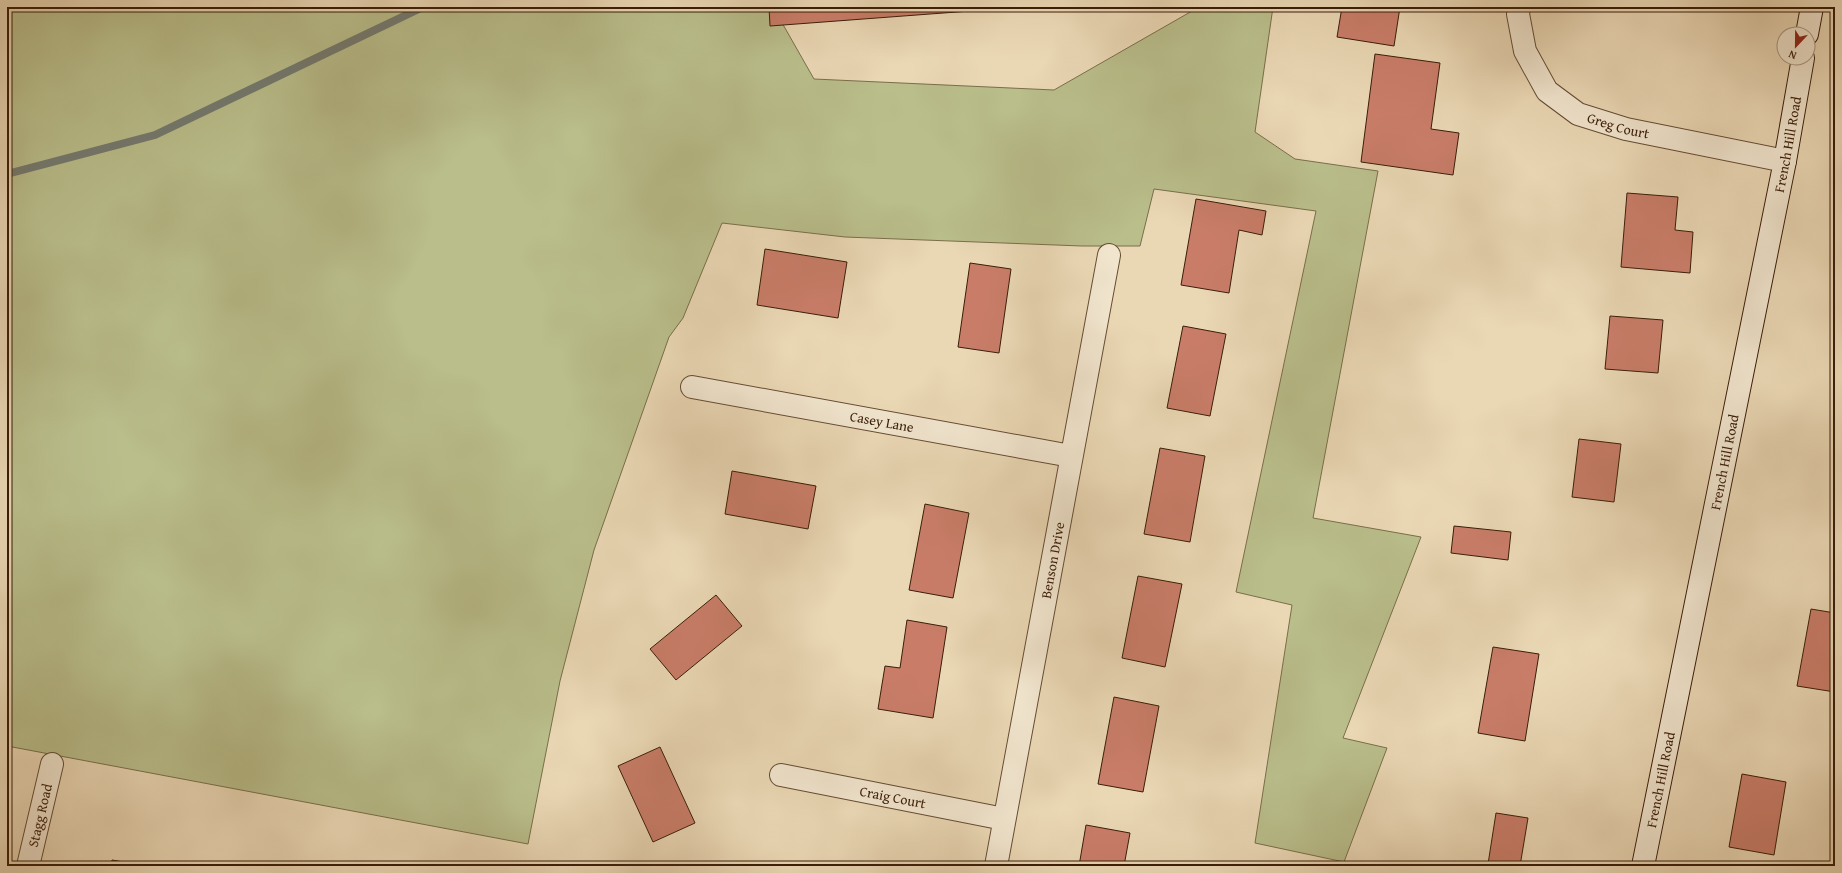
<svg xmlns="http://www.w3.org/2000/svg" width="1842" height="873" font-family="'Gentium Book Plus',serif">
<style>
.green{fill:#b9be8b;stroke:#7a6e4a}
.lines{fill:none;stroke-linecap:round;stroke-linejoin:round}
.stream{stroke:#747a70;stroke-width:8}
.building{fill:#c97d69;stroke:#3a1d08}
.minor-casing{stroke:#664c33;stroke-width:24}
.secondary-casing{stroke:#3a1d08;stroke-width:24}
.minor{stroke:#f1e5ce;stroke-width:22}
.secondary{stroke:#f1e5ce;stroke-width:22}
.labels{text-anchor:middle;stroke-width:3;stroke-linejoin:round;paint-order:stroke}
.street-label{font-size:14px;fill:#3a1d08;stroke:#f1e5ce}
</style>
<rect width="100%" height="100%" fill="#ead7b4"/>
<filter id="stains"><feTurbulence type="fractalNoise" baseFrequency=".005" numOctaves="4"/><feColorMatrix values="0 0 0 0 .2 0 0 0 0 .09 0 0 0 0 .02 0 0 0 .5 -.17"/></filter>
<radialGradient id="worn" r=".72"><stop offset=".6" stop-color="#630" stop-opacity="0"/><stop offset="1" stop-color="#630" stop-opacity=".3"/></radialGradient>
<path class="green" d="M7,7H773L814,79L1054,90L1199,7H1273L1255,132L1295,159L1378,171L1313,518L1421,537L1343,738L1387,748L1344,862L1255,843L1292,605L1236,592L1316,211L1154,189L1140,246H1082L845,237L722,223L683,318L669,337L594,550L560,681L528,844L7,746Z"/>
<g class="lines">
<path class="stream" d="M7,174L155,135L423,7"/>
</g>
<path class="building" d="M769,7H969L970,11L770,26Z
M1051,7H1068L1052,10Z
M1342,7H1400L1394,46L1337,37Z
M1375,54L1440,63L1431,129L1459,133L1453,175L1361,162Z
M1627,193L1678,197L1675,230L1693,232L1690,273L1621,267Z
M1196,199L1266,211L1262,235L1239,230L1229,293L1181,285Z
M765,249L847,262L838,318L757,305Z
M970,263L1011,269L999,353L958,347Z
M1610,316L1663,320L1658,373L1605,369Z
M1183,326L1226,334L1210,416L1167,408Z
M1579,439L1621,444L1614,502L1572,497Z
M1160,448L1205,456L1190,542L1144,534Z
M732,471L816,486L808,529L725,514Z
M925,504L969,513L953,598L909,590Z
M1454,526L1511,532L1508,560L1451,553Z
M1138,576L1182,584L1165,667L1122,658Z
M716,595L742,626L676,680L650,649Z
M1811,609L1835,613V692L1797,686Z
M907,620L947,627L933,718L878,709L885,666L900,668Z
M1493,647L1539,654L1525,741L1478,733Z
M1114,697L1159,706L1143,792L1098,784Z
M660,747L695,823L653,842L618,766Z
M1742,774L1786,782L1774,855L1729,847Z
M1496,813L1528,818L1520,866L1488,864Z
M1086,825L1130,833L1124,866H1079Z
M1835,849V865H1833Z
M112,860L147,866H111Z"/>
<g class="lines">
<defs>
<g id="minor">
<path id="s1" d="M1519,7L1518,14L1525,51L1547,91L1578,114L1626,129L1785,161"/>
<path id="s2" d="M692,387L1071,456"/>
<path id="s3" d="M781,775L1004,819"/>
<path id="s4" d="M28,866L52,764"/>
<path id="s5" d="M996,866L1109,255"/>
</g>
<g id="secondary">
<path d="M1807,34L1812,7"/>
<path id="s6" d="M1643,866L1785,161L1803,58"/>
</g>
</defs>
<use href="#minor" class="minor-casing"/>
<use href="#secondary" class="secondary-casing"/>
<use href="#minor" class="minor"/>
<use href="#secondary" class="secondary"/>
</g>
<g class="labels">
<g class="street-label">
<text dy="5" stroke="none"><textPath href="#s1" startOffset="171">Greg Court</textPath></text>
<text dy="5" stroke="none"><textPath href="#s6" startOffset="736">French Hill Road</textPath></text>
<text dy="5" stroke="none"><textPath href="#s2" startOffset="193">Casey Lane</textPath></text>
<text dy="5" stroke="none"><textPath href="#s6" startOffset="412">French Hill Road</textPath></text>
<text dy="5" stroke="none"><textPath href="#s5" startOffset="311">Benson Drive</textPath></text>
<text dy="5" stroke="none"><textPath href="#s6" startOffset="88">French Hill Road</textPath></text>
<text dy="5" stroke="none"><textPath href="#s3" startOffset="114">Craig Court</textPath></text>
<text dy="5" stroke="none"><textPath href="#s4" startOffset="52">Stagg Road</textPath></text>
</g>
</g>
<rect width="1842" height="873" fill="none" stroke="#ead7b4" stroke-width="24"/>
<rect x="8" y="8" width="1826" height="857" fill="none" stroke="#3a1d08" stroke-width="2"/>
<rect x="12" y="12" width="1818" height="849" fill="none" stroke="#3a1d08"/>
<g transform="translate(1796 46) rotate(202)"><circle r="19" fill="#f1e5ce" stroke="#a8957f"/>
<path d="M0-3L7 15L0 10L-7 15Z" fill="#8f2418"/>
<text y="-6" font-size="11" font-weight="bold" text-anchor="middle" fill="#3a1d08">N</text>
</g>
<rect width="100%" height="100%" filter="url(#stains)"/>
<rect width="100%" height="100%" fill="url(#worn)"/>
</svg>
